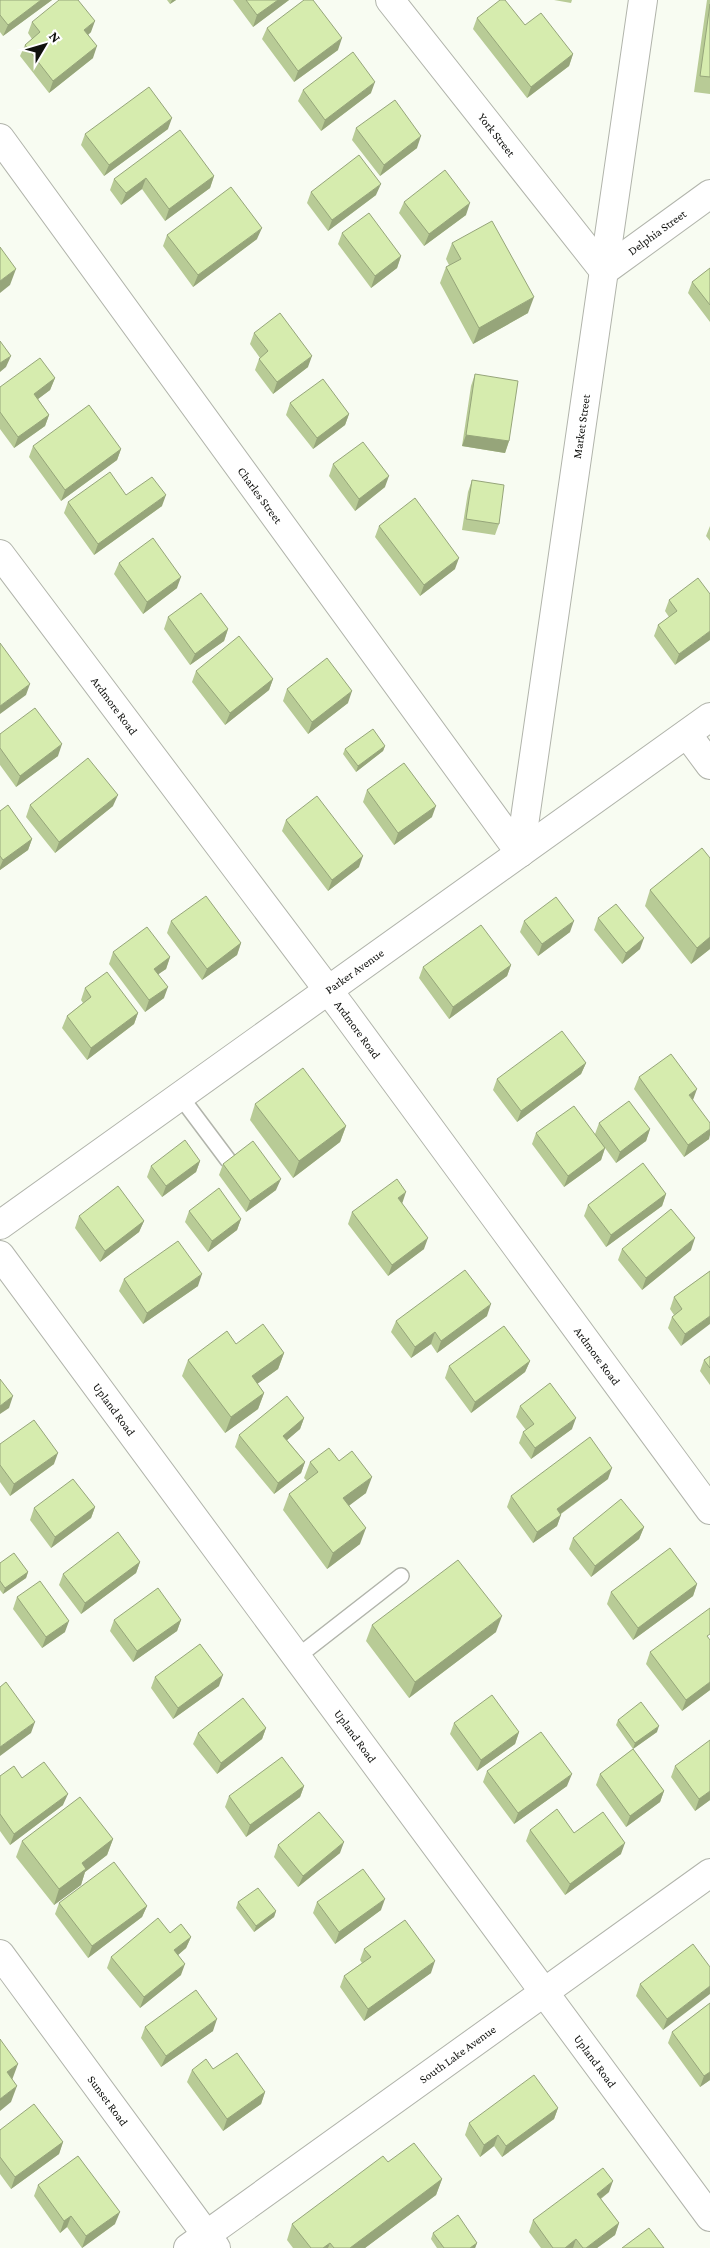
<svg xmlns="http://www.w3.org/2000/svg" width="710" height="2248" font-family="'Crimson Pro',serif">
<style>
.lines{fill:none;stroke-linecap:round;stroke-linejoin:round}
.service-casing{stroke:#b1b4ab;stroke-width:18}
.minor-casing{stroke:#b1b4ab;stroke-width:30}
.tertiary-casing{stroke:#b1b4ab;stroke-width:30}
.service{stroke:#fff;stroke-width:15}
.minor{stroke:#fff;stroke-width:28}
.tertiary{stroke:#fff;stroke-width:28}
.wall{fill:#b8cb96}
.shaded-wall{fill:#96a57a}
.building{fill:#d6ecae;stroke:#96a57a}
.labels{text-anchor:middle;stroke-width:4;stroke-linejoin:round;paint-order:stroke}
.street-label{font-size:12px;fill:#10110e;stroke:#fff}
</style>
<rect width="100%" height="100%" fill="#f8fcf2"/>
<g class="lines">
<defs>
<path id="service" d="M180,1096L228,1160
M297,1657L401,1576"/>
<g id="minor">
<path id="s1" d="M390,0L604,271L710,194"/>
<path id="s2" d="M0,138L520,853"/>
<path id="s3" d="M0,554L343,1010L710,1510"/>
<path d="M687,734L710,765"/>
<path id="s4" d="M520,853L643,0"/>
<path id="s5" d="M0,1255L710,2217"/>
<path id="s6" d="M0,1954L216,2248"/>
<path id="s7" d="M188,2248L710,1873"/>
</g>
<g id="tertiary">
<path id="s8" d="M0,1225L710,717"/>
</g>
</defs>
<use href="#service" class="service-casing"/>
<use href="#minor" class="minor-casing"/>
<use href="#tertiary" class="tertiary-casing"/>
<use href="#service" class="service"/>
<use href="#minor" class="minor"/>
<use href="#tertiary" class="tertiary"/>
</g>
<path class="wall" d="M0,0H52L3,36L0,32Z
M167,0H176L170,4Z
M233,0H289L253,27Z
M554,0H572L571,3Z
M707,0H710V94L694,92Z
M477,18L525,25L573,54L569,66L527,98L473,29Z
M32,22L91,32L88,35L93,58L49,93L20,56L25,45L32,39L28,33Z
M267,28L338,50L294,82L262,39Z
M303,90L371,93L321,131L298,101Z
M356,128L417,148L380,176L352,140Z
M168,129L104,176L81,145L85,134Z
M214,176L210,188L165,221L142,189L121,205L110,190L114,179Z
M311,192L376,195L328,231L307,203Z
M404,202L466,215L424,246L399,213Z
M342,233L401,256L397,268L371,288L338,244Z
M167,235L257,239L193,287L163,246Z
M452,243L528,313L473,344L440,283L446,267L449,265L446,259Z
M710,268V322L688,293L692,282Z
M254,333L308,367L273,394L255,370L259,359L260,358L250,344Z
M475,374L509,441L505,453L462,446L471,386Z
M55,378L50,390L38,399L49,415L45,426L14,448L0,429V387Z
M290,403L349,414L345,425L313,449L286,415Z
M33,446L121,449L117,460L61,501L29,457Z
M333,464L385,487L355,511L329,476Z
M472,480L499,524L495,535L462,530L468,492Z
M126,495L162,506L94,555L64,513L68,502Z
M379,526L455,569L420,596L375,537Z
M710,526V541L706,536Z
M119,563L177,588L143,614L114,574Z
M710,594L675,665L654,636L658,625L669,617L665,611L669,600Z
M168,617L228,629L224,641L190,665L164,629Z
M196,671L273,679L269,690L225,725L192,682Z
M287,689L348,703L308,734L283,701Z
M0,734L58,756L16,787L0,765Z
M385,746L383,751L356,772L343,754L345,749Z
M367,790L432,817L394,845L363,802Z
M30,805L113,806L55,853L26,817Z
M0,811L32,839L28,850L0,870Z
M286,820L359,867L328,891L282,831Z
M710,858V949L691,964L645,906L650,890Z
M598,918L640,949L622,964L594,930Z
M171,921L241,943L237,955L202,980L167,933Z
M524,921L570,932L538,956L520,932Z
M113,952L170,957L166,969L158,974L164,998L145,1012L109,964Z
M511,965L507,976L449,1019L419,978L423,967Z
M85,988L138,1013L134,1024L87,1060L62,1028L67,1016L83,1003L81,1000Z
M586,1063L581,1074L517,1122L493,1090L497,1079Z
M639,1077L693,1100L709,1139L684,1157L634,1089Z
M255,1104L346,1126L340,1142L293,1178L250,1120Z
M599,1123L650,1129L646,1141L616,1163L605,1148L601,1160L564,1187L532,1144L536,1133L595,1134Z
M200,1161L196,1172L162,1197L147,1177L151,1166Z
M223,1164L276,1190L246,1212L219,1175Z
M666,1194L662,1206L606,1247L584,1216L588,1205Z
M402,1203L424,1249L388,1276L348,1224L352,1212Z
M189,1211L241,1219L237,1230L208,1252L185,1222Z
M79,1216L144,1221L139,1232L100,1262L75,1228Z
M622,1249L691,1250L642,1290L618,1260Z
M710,1271L681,1346L668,1328L672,1317L674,1315L670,1309L674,1297Z
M124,1279L198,1286L143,1324L119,1291Z
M487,1316L437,1353L431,1344L411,1358L391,1332L396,1321Z
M236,1344L284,1353L278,1369L257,1384L264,1393L258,1409L225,1433L182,1376L188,1360Z
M710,1356V1385L700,1371L704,1360Z
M530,1361L525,1372L471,1413L445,1378L449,1366Z
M520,1406L572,1429L531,1459L519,1443L523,1432L526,1430L516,1417Z
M304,1418L300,1429L287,1440L305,1462L301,1473L274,1494L235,1447L239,1435Z
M0,1444L54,1464L10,1496L0,1482Z
M339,1461L366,1493L349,1505L360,1544L327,1569L283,1510L289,1494L307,1481L304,1478L310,1462Z
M608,1479L561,1514L557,1526L533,1543L507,1507L511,1496Z
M95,1507L91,1518L51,1548L30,1520L34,1508Z
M644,1527L639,1539L591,1577L569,1549L573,1538Z
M140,1562L136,1573L81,1614L59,1585L63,1574Z
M0,1563L28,1572L26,1578L3,1594L0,1590Z
M697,1584L693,1596L633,1640L607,1604L611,1592Z
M17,1597L65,1632L42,1648L13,1609Z
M114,1620H181L177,1631L133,1662L110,1631Z
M372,1625L496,1632L409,1698L366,1641Z
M650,1652L710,1690L682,1711L646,1664Z
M155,1677L219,1686L173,1719L151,1688Z
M618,1720L657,1732L633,1749L664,1791L660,1802L626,1827L596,1785L600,1774L633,1749L616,1725Z
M454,1723L519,1732L515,1744L477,1771L450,1734Z
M266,1728L262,1739L217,1774L193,1744L198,1733Z
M675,1766L710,1800L695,1811L671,1777Z
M487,1771L567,1786L514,1824L483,1782Z
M0,1776L22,1778L63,1805L10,1845L0,1831Z
M304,1786L300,1797L246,1837L225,1807L229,1796Z
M530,1830L621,1854L565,1895L526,1841Z
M113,1839L107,1855L85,1872L81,1885L54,1905L16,1857L22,1841Z
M278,1845L340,1853L298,1887L274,1857Z
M238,1902L276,1911L274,1917L254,1932L236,1908Z
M317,1902L381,1910L335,1944L313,1913Z
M59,1903L147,1906L142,1917L88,1958L55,1914Z
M170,1933L191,1937L186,1948L178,1955L181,1975L140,2008L107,1968L111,1957Z
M364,1949L431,1973L364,2021L340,1987L344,1976L362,1963L360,1960Z
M710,1967L663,2030L636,1996L640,1984Z
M710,2003V2080L700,2087L668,2043L672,2032Z
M145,2027L213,2031L161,2067L141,2038Z
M213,2069L265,2092L261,2104L223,2131L187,2082L192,2070Z
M558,2108L554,2119L502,2157L494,2146L480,2157L465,2135L469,2123Z
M0,2130L63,2142L59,2154L11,2189L0,2174Z
M388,2162L442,2179L436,2195L365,2248H293L287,2240L292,2224Z
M38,2185L115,2224L82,2248L67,2227L60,2233L34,2196Z
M609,2192L601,2199L619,2223L615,2235L597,2248H541L529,2232L533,2220Z
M433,2233L477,2243L475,2248H437L431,2239Z"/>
<path class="shaded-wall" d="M41,0H52L3,36L8,25Z
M172,0H176L170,4Z
M278,0H289L253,27L257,15Z
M95,21L91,32L80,42L84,30Z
M342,38L338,50L294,82L298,71Z
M97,46L93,58L49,93L53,81Z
M573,54L569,66L527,98L531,87Z
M375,82L371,93L321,131L325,120Z
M172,118L168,129L104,176L109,165Z
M421,136L417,148L380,176L384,165Z
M214,176L210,188L165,221L169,209Z
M146,178L142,189L121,205L126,193Z
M381,184L376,195L328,231L332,220Z
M470,203L466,215L424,246L429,234Z
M262,228L257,239L193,287L198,275Z
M401,256L397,268L371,288L375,276Z
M16,269L10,285L0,293V281Z
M534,297L528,313L473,344L479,328Z
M11,356L6,367L0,372V363Z
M312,356L308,367L273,394L277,382Z
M55,378L50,390L30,405L34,394Z
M349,414L345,425L313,449L317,438Z
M49,415L45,426L14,448L18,437Z
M466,435L509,441L505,453L462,446Z
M121,449L117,460L61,501L65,490Z
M389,476L385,487L355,511L359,499Z
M166,495L162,506L94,555L98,544Z
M459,558L455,569L420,596L424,585Z
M181,577L177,588L143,614L147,602Z
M228,629L224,641L190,665L195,654Z
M710,631V640L675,665L679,654Z
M273,679L269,690L225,725L230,713Z
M30,684L26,695L0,714V706Z
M352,691L348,703L308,734L312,722Z
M62,744L58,756L16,787L20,776Z
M385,746L383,751L356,772L358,766Z
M118,795L113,806L55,853L59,842Z
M436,806L432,817L394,845L398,833Z
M32,839L28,850L0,870V867L3,860Z
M363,856L359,867L328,891L332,880Z
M574,921L570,932L538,956L542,944Z
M710,937V949L691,964L697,948Z
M644,938L640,949L622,964L626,953Z
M241,943L237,955L202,980L207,969Z
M170,957L166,969L150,980L154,969Z
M511,965L507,976L449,1019L453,1007Z
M168,987L164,998L145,1012L149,1000Z
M138,1013L134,1024L87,1060L91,1048Z
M586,1063L581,1074L517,1122L521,1111Z
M697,1089L693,1100L689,1095Z
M346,1126L340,1142L293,1178L299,1161Z
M650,1129L646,1141L616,1163L620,1152Z
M710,1129V1135L709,1139L684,1157L688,1145Z
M605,1148L601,1160L564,1187L568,1176Z
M200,1161L196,1172L162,1197L166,1186Z
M281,1179L276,1190L246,1212L250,1201Z
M406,1192L402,1204L398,1198Z
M666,1194L662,1206L606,1247L611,1235Z
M241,1219L237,1230L208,1252L212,1241Z
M144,1221L139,1232L100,1262L105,1251Z
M428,1238L424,1249L388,1276L392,1265Z
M695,1238L691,1250L642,1290L646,1278Z
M202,1274L198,1286L143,1324L147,1313Z
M491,1304L487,1316L437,1353L441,1341Z
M710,1316V1324L681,1346L685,1334Z
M435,1332L431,1344L411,1358L415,1347Z
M284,1353L278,1369L246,1392L252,1376Z
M530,1361L525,1372L471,1413L475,1402Z
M264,1393L258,1409L225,1433L231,1417Z
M13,1396L9,1408L0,1414V1406Z
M304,1418L300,1429L279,1447L283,1436Z
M576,1418L572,1429L531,1459L535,1448Z
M58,1453L54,1464L10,1496L14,1484Z
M305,1462L301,1473L274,1494L278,1483Z
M612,1468L608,1479L552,1520L557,1509Z
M372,1477L366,1493L338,1514L343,1498Z
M95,1507L91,1518L51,1548L55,1537Z
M561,1515L557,1526L533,1543L537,1532Z
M644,1527L639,1539L591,1577L595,1566Z
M366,1528L360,1544L327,1569L333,1553Z
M140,1562L136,1573L81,1614L85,1603Z
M28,1572L26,1578L3,1594L5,1588Z
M697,1584L693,1596L633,1640L638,1628Z
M502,1616L496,1632L409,1698L415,1682Z
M181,1620L177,1631L133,1662L137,1651Z
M69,1621L65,1632L42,1648L46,1637Z
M223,1675L219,1686L173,1719L178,1708Z
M710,1682V1690L682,1711L686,1700Z
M35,1722L31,1733L0,1756V1747Z
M659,1726L657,1732L633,1749L635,1743Z
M266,1728L262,1739L217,1774L221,1763Z
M519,1732L515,1744L477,1771L481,1760Z
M572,1774L567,1786L514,1824L518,1813Z
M304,1786L300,1797L246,1837L250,1825Z
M664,1791L660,1802L626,1827L630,1816Z
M710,1791V1800L695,1811L699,1799Z
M68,1794L63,1805L10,1845L14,1834Z
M113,1839L107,1855L85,1872L81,1885L54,1905L59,1889L82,1863Z
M344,1842L340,1853L298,1887L303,1876Z
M625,1843L621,1854L565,1895L570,1884Z
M385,1899L381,1910L335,1944L339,1932Z
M147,1906L142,1917L88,1958L92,1946Z
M276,1911L274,1917L254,1932L256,1926Z
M191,1937L186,1948L170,1962L174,1950Z
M435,1961L431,1973L364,2021L368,2009Z
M185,1964L181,1975L140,2008L144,1997Z
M710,1986V1994L663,2030L667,2019Z
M217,2019L213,2031L161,2067L166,2056Z
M18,2064L12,2080L7,2072Z
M710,2072V2080L700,2087L704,2076Z
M17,2086L11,2102L0,2111V2099Z
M265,2092L261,2104L223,2131L227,2119Z
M558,2108L554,2119L502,2157L506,2146Z
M498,2135L494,2146L480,2157L484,2145Z
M63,2142L59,2154L11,2189L15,2177Z
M442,2179L436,2195L365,2248H350Z
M613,2181L609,2192L592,2205L597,2194Z
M120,2212L115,2224L82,2248L86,2236Z
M71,2216L67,2227L60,2233L64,2221Z
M619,2223L615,2235L597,2248H586Z
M576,2239L573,2248H565Z
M330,2243L328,2248H323Z
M477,2243L475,2248H470Z"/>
<path class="building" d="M0,0H41L8,25L0,15Z
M59,0H78L95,21L84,30L97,46L53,81L25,45L40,32L32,22Z
M246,0H278L257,15Z
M304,0H313L342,38L298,71L267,28Z
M500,0H505L525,25L541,13L573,54L531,87L477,18Z
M710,4V77L700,76Z
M353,52L375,82L325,120L303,90Z
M149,87L172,118L109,165L85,134Z
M395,100L421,136L384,165L356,128Z
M180,130L214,176L169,209L146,178L126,193L114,179Z
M359,155L381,184L332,220L311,192Z
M445,170L470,203L429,234L404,202Z
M231,187L262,228L198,275L167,235Z
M369,213L401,256L375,276L342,233Z
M492,221L534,297L479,328L446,267L461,259L452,243Z
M0,247L16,269L0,281Z
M710,268V305L692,282Z
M280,313L312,356L277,382L259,359L268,351L254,333Z
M0,341L11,356L0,363Z
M40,358L55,378L34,394L49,415L18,437L0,412V387Z
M475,374L518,381L509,441L466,435Z
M323,379L349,414L317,438L290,403Z
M89,405L121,449L65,490L33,446Z
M363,442L389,476L359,499L333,464Z
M110,472L126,495L152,477L166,495L98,544L68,502Z
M472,480L504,485L499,524L466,519Z
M415,498L459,558L424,585L379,526Z
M153,538L181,577L147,602L119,563Z
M698,578L710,594V631L679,654L658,625L677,611L669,600Z
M201,593L228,629L195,654L168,617Z
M239,636L273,679L230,713L196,671Z
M0,643L30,684L0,706Z
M327,658L352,691L312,722L287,689Z
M35,708L62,744L20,776L0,748V734Z
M373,729L385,746L358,766L345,749Z
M88,758L118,795L59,842L30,805Z
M404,763L436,806L398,833L367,790Z
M317,796L363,856L332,880L286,820Z
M8,805L32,839L3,860L0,856V811Z
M702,848L710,858V937L697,948L650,890Z
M206,896L241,943L207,969L171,921Z
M556,897L574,921L542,944L524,921Z
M616,904L644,938L626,953L598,918Z
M481,925L511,965L453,1007L423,967Z
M147,927L170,957L154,969L168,987L149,1000L113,952Z
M107,972L138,1013L91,1048L67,1016L91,997L85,988Z
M562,1031L586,1063L521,1111L497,1079Z
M671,1054L697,1089L689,1095L710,1123V1129L688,1145L639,1077Z
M303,1068L346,1126L299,1161L255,1104Z
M629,1101L650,1129L620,1152L599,1123Z
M574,1106L605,1148L568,1176L536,1133Z
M185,1140L200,1161L166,1186L151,1166Z
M253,1141L281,1179L250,1201L223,1164Z
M643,1163L666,1194L611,1235L588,1205Z
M397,1179L406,1192L398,1198L428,1238L392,1265L352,1212Z
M118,1186L144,1221L105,1251L79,1216Z
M219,1188L241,1219L212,1241L189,1211Z
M671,1209L695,1238L646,1278L622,1249Z
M178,1241L202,1274L147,1313L124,1279Z
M465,1270L491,1304L441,1341L435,1332L415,1347L396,1321Z
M710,1271V1316L685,1334L672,1317L682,1309L674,1297Z
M263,1324L284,1353L252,1376L264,1393L231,1417L188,1360L227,1331L236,1344Z
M504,1326L530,1361L475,1402L449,1366Z
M710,1356V1368L704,1360Z
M0,1379L13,1396L0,1406Z
M550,1383L576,1418L535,1448L523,1432L534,1424L520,1406Z
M287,1396L304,1418L283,1436L305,1462L278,1483L239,1435Z
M34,1420L58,1453L14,1484L0,1465V1444Z
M590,1437L612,1468L557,1509L561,1515L537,1532L511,1496Z
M329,1448L339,1461L352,1451L372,1477L343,1498L366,1528L333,1553L289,1494L318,1472L310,1462Z
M73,1479L95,1507L55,1537L34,1508Z
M621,1499L644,1527L595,1566L573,1538Z
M118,1532L140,1562L85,1603L63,1574Z
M670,1548L697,1584L638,1628L611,1592Z
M14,1553L28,1572L5,1588L0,1581V1563Z
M458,1560L502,1616L415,1682L372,1625Z
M40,1581L69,1621L46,1637L17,1597Z
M158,1588L181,1620L137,1651L114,1620Z
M710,1608V1634L707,1636L710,1640V1682L686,1700L650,1652Z
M200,1644L223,1675L178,1708L155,1677Z
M6,1682L35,1722L0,1747V1687Z
M492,1695L519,1732L481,1760L454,1723Z
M243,1698L266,1728L221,1763L198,1733Z
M641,1702L659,1726L635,1743L618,1720Z
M541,1732L572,1774L518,1813L487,1771Z
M710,1740V1791L699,1799L675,1766Z
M633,1749L664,1791L630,1816L600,1774Z
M282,1757L304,1786L250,1825L229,1796Z
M44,1762L68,1794L14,1834L0,1814V1776L14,1766L22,1778Z
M80,1797L113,1839L82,1863L86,1869L59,1889L22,1841Z
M557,1809L574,1833L603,1812L625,1843L570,1884L530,1830Z
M319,1812L344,1842L303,1876L278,1845Z
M114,1862L147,1906L92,1946L59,1903Z
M363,1869L385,1899L339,1932L317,1902Z
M258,1888L276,1911L256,1926L238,1902Z
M158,1918L170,1933L181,1924L191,1937L174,1950L185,1964L144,1997L111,1957Z
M405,1920L435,1961L368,2009L344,1976L371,1957L364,1949Z
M693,1944L710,1967V1986L667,2019L640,1984Z
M196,1990L217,2019L166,2056L145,2027Z
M710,2003V2072L704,2076L672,2032Z
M0,2039L18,2064L7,2072L17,2086L0,2099Z
M237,2053L265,2092L227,2119L192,2070L206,2059L213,2069Z
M534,2075L558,2108L506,2146L498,2135L484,2145L469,2123Z
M34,2104L63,2142L15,2177L0,2157V2130Z
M414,2143L442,2179L350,2248H334L330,2243L323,2248H311L292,2224L383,2156L388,2162Z
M78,2156L120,2212L86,2236L71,2216L64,2221L38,2185Z
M603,2168L613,2181L597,2194L619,2223L586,2248H583L576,2239L565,2248H553L533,2220Z
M458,2215L477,2243L470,2248H444L433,2233Z
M649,2228L664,2248H622Z"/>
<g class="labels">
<g class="street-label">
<text dy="4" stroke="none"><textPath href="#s1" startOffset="172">York Street</textPath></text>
<text dy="4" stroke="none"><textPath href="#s1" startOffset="411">Delphia Street</textPath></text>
<text dy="4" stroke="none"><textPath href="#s4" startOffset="431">Market Street</textPath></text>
<text dy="4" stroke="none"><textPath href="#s2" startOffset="442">Charles Street</textPath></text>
<text dy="4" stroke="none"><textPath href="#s3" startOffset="190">Ardmore Road</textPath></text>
<text dy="4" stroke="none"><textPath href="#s8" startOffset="436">Parker Avenue</textPath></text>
<text dy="4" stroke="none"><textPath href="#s3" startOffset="595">Ardmore Road</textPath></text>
<text dy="4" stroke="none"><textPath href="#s3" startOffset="1000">Ardmore Road</textPath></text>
<text dy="4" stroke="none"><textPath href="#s5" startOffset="192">Upland Road</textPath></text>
<text dy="4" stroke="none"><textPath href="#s5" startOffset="598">Upland Road</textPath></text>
<text dy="4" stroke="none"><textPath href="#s7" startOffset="332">South Lake Avenue</textPath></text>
<text dy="4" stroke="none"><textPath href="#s5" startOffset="1002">Upland Road</textPath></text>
<text dy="4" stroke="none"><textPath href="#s6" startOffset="182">Sunset Road</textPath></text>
</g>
</g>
<g transform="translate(45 45) rotate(52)" stroke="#ffffff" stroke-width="4" paint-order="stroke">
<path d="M0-4L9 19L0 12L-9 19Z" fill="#10110e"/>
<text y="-8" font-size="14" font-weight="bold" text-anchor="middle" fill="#10110e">N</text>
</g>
</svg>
